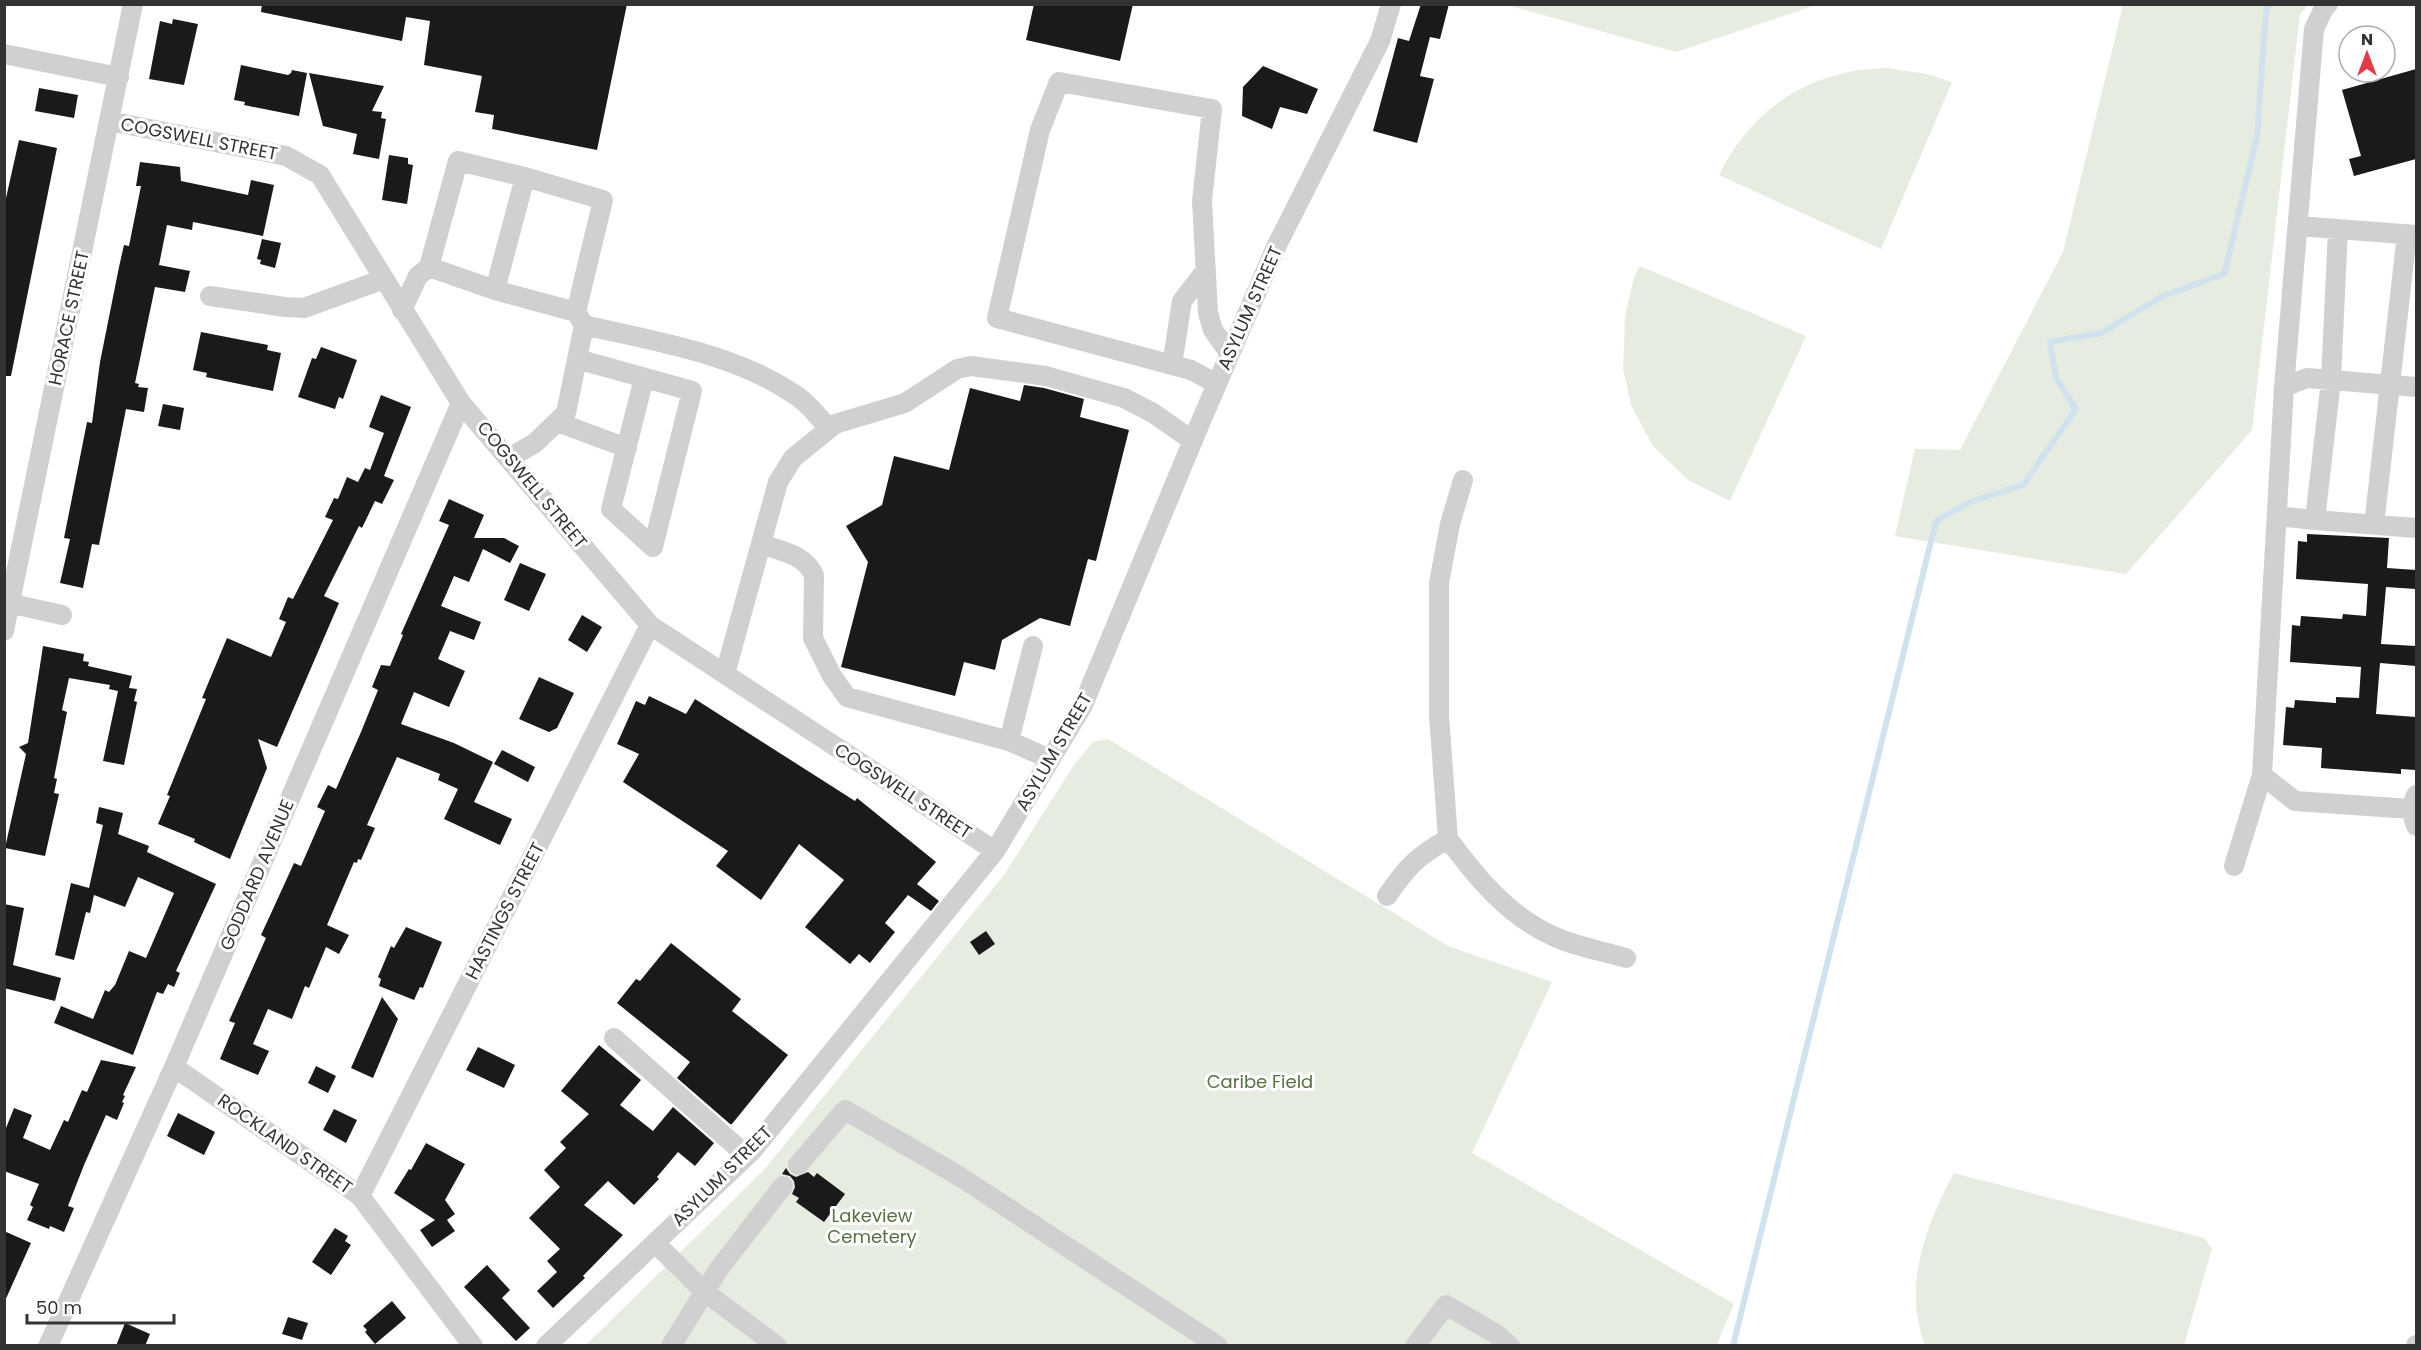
<svg xmlns="http://www.w3.org/2000/svg" width="2421" height="1350" font-family="Poppins,sans-serif">
<style>
.green{fill:#e6ecdf}
.lines{fill:none;stroke-linecap:round;stroke-linejoin:round}
.stream{stroke:#cfe2ee;stroke-width:6}
.building{fill:#1a1a1a}
.minor{stroke:#d0d0d0;stroke-width:20}
.labels{text-anchor:middle;stroke-width:6;stroke-linejoin:round;paint-order:stroke}
.street-label{font-size:18px;fill:#333;stroke:#fff}
.park-label{font-size:18px;fill:#56703f;stroke:#fff}
</style>
<rect width="100%" height="100%" fill="#fff"/>
<path class="green" d="M1507,5H1816L1676,52Z
M2123,5H2308L2300,14L2252,430L2126,574L1895,536L1915,449L1960,450L2063,252Z
M1887,68L1927,74L1952,82L1881,249L1719,175C1745,122 1787,86 1845,73C1858,69 1873,69 1887,68Z
M1640,266L1806,336L1730,501L1688,480L1653,446L1631,405L1623,369L1625,317L1634,277Z
M1108,739L1448,946L1552,982L1472,1153L1734,1304L1716,1346H585L764,1170L1004,875L1074,765L1093,742Z
M1954,1173L2204,1238L2212,1249L2184,1345H1925C1902,1286 1926,1225 1954,1173Z"/>
<g class="lines">
<path class="stream" d="M1733,1346L1936,521L1970,502L2023,485L2076,409L2056,378L2050,342L2101,333L2163,296L2224,274L2257,137L2266,10L2271,4"/>
</g>
<path class="building" d="M262,4H627L597,150L492,129L494,115L475,112L482,76L424,65L430,21L406,17L402,41L261,12Z
M1034,4H1133L1120,61L1026,40Z
M1421,4H1449L1440,39L1430,37L1420,76L1434,79L1417,143L1373,131L1398,38L1409,41Z
M173,19L198,24L184,85L149,79L160,21L172,24Z
M241,65L288,75L291,73L292,70L307,73L299,116L244,105L245,102L234,100Z
M1263,66L1318,89L1307,114L1280,107L1272,129L1242,116L1243,87Z
M2416,69V159L2354,176L2349,159L2361,156L2342,90Z
M309,73L384,86L372,111L382,112L381,118L386,119L379,159L353,154L357,134L323,126Z
M39,88L78,95L74,118L35,111Z
M19,140L57,148L11,376H4V207Z
M389,155L408,158V164L413,165L407,204L382,200Z
M140,162L180,167L181,181L248,195L251,180L274,185L263,236L193,222L192,230L167,225L159,265L190,271L185,292L155,287L135,383L139,384L138,387L148,388L144,412L126,409L99,545L92,544L83,588L60,583L70,539L64,538L87,422L92,423L100,362L119,267L124,245L129,246L141,186H136Z
M262,239L281,243L275,268L260,264L261,260L257,259Z
M201,332L268,345L267,350L281,353L273,391L206,377L207,373L193,370Z
M321,347L357,360L343,399L339,397L335,409L298,397L312,358L316,359Z
M1024,385L1044,388L1084,399L1080,417L1129,430L1096,561L1088,559L1070,626L1040,618L1002,640L995,670L964,662L955,696L841,667L868,562L846,526L882,505L894,456L949,470L970,388L1020,401Z
M381,395L411,407L384,476L394,480L382,504L375,501L362,528L359,526L324,596L339,603L277,747L258,739L267,768L230,859L194,842L195,839L158,824L170,796L167,795L206,699L202,698L227,638L271,657L286,622L279,619L288,597L293,599L333,520L325,517L334,498L338,499L347,477L358,482L365,468L370,470L384,433L369,427Z
M163,404L184,408L180,430L158,426Z
M449,499L484,515L474,538H504L519,546L510,563L483,549L469,582L454,576L441,606L481,622L474,640L450,631L438,659L465,671L449,707L414,692L401,724L454,743L493,762L474,802L512,819L500,845L444,819L458,789L438,780L440,774L397,757L367,825L375,828L361,860L358,859L357,863L354,862L327,925L349,935L339,954L326,947L309,988L305,986L292,1019L268,1009L253,1044L269,1051L258,1075L220,1059L235,1023L229,1021L266,938L261,935L273,909L294,863L301,866L325,811L317,807L328,785L336,789L361,732L378,690L372,687L381,665L390,666L403,635L401,634L449,525L439,521Z
M2307,534L2389,538L2387,568L2416,570V589L2386,587L2381,644L2416,646V666L2380,663L2376,714L2416,717V770L2401,769V774L2321,768L2322,748L2283,745L2286,707L2294,708L2295,700L2336,703V697L2359,698L2361,667L2290,662L2292,625L2300,626L2301,616L2342,619L2343,614L2366,616L2368,584L2296,579L2298,541L2307,542Z
M520,563L546,574L529,611L504,600Z
M582,615L602,627L587,652L568,640Z
M43,646L84,654L83,661L89,662L88,666L132,676L129,688L137,689L134,701L137,702L124,765L103,761L118,691L109,689L110,685L69,678L62,710L67,712L54,778L57,779L54,793L59,794L45,856L5,848L26,754L19,747L28,743Z
M539,677L574,693L557,728L549,732L519,719Z
M649,696L686,714L695,699L855,801L857,798L936,862L917,884L939,901L931,911L908,895L885,923L895,932L870,963L859,954L850,964L805,927L844,880L799,844L761,900L716,866L728,851L623,782L639,754L617,744L636,701L645,705Z
M502,750L535,767L528,782L494,764Z
M99,807L123,813L118,834L149,846L147,852L216,884L176,971L180,973L174,987L168,984L163,994L157,992L133,1055L54,1023L61,1006L93,1019L105,990L109,992L115,985L129,951L146,958L174,893L138,877L125,907L94,895L90,913L86,912L74,960L55,955L71,883L89,888L103,825L96,823Z
M4,904L24,908L13,965L61,978L55,1001L4,988Z
M406,927L442,942L423,988L420,987L414,1000L379,986L381,979L378,977L391,946L394,948Z
M986,931L995,944L979,955L970,942Z
M671,943L741,999L732,1011L788,1055L732,1124H730L677,1078L690,1062L617,1003L636,979L640,981Z
M382,997L398,1019L373,1078L351,1068Z
M599,1045L641,1080L620,1105L653,1131L673,1107L714,1143L695,1166L678,1152L657,1177L659,1179L634,1205L608,1181L584,1205L623,1235L583,1276L585,1278L553,1308L537,1291L557,1272L547,1261L560,1249L529,1218L560,1187L544,1170L566,1148L560,1142L589,1114L561,1091Z
M478,1047L515,1065L504,1088L466,1070Z
M101,1060L136,1067L123,1095L125,1096L122,1102L124,1103L117,1120L106,1115L84,1165L68,1206L74,1208L64,1232L50,1226L49,1229L27,1220L33,1207L30,1205L39,1184L4,1171V1133L14,1108L32,1115L23,1138L50,1150L64,1120L68,1122L82,1090L87,1092Z
M316,1066L336,1076L328,1093L308,1083Z
M334,1109L357,1120L346,1143L323,1130Z
M178,1113L215,1132L204,1155L167,1136Z
M426,1143L465,1164L445,1200L455,1214L447,1220L455,1231L432,1247L420,1230L435,1220L394,1193L409,1169L411,1170Z
M786,1168L790,1174L796,1177L808,1172L814,1177L817,1173L845,1194L824,1222L796,1202L799,1198L792,1194L795,1187L794,1181L790,1176L782,1174Z
M335,1228L348,1236L345,1241L351,1245L331,1275L312,1262Z
M4,1231L31,1243L4,1303Z
M487,1265L510,1290L502,1298L530,1328L516,1341L464,1287Z
M392,1301L406,1318L375,1344L365,1332L367,1330L363,1326Z
M288,1317L308,1323L302,1340L282,1334Z
M125,1323L150,1334L145,1346H116Z"/>
<g class="lines">
<path class="minor" d="M4,54L119,77
M109,121L286,156L320,175L461,403L650,625L995,851
M2298,226L2416,235
M429,267L495,290
M210,296L285,307L304,308L384,279
M402,310L418,276L429,267L458,161L525,177L603,200L576,312
M584,325C656,342 735,353 797,396C809,404 819,418 829,428
M577,359L692,391L653,547L611,509L644,378
M1172,365L1182,301L1206,270
M1217,384L1191,370L997,318L1040,130L1059,82L1212,109L1202,201L1208,313L1213,330L1230,354
M2284,387L2314,29L2324,8L2328,4
M557,422L627,448
M509,458L535,443L566,413L584,325L576,312L495,290L525,177
M2277,516L2315,520L2331,380L2338,229
M2315,520L2416,528
M2374,525L2407,234
M761,544C781,551 804,554 814,575L813,638L832,676L847,697L1009,741L1050,759
M4,602L62,615
M4,631L133,4
M725,674L778,482L793,458L835,424L905,403L957,369L971,366L1046,376L1124,398L1153,413L1193,441
M1009,741L1033,646
M2262,775L2295,801L2411,809
M2416,795L2411,809L2416,826
M1448,839L1439,715V583L1450,524L1463,480
M2234,866L2262,775L2284,387L2307,378L2416,387
M1387,896C1407,867 1417,856 1448,839C1478,879 1508,916 1555,937C1577,947 1603,951 1626,958
M614,1038L747,1156
M174,1067L360,1196L473,1346
M798,1165L845,1110L959,1176L1218,1346
M360,1196L650,625
M655,1243L705,1292L777,1346
M48,1346L174,1067L461,403
M546,1346L752,1151L995,851L1083,705L1198,428L1276,247L1380,41L1391,4
M671,1346L718,1270L783,1186
M1415,1346L1446,1305L1496,1334L1510,1346
M2416,1346V1345"/>
</g>
<g class="labels">
<g class="street-label">
<text transform="translate(199 139) rotate(11)" y="6">COGSWELL STREET</text>
<text transform="translate(1250 308) rotate(-66)" y="6">ASYLUM STREET</text>
<text transform="translate(69 318) rotate(-78)" y="6">HORACE STREET</text>
<text transform="translate(532 485) rotate(50)" y="6">COGSWELL STREET</text>
<text transform="translate(1054 752) rotate(-60)" y="6">ASYLUM STREET</text>
<text transform="translate(903 791) rotate(33)" y="6">COGSWELL STREET</text>
<text transform="translate(257 875) rotate(-67)" y="6">GODDARD AVENUE</text>
<text transform="translate(505 911) rotate(-63)" y="6">HASTINGS STREET</text>
<text transform="translate(285 1144) rotate(35)" y="6">ROCKLAND STREET</text>
<text transform="translate(722 1176) rotate(-45)" y="6">ASYLUM STREET</text>
</g>
<g class="park-label">
<text x="1260" y="1088">Caribe Field</text>
<text x="872" y="1222">Lakeview<tspan x="872" dy="21">Cemetery</tspan></text>
</g>
</g>
<rect width="2421" height="1350" fill="none" stroke="#333333" stroke-width="12"/>
<g transform="translate(2367 54)"><circle r="28" fill="#ffffff" stroke="#adadad" stroke-width="1.5"/>
<path d="M0-4.5L10 22L0 15L-10 22Z" fill="#e63946"/>
<text y="-9" font-size="16" font-weight="bold" text-anchor="middle" fill="#333333">N</text>
</g>
<path d="M27 1314v9h147v-9" fill="none" stroke="#333333" stroke-width="3"/>
<text x="36" y="1314" font-size="18" fill="#333333" stroke="#ffffff" stroke-width="4.5" paint-order="stroke">50 m</text>
</svg>
